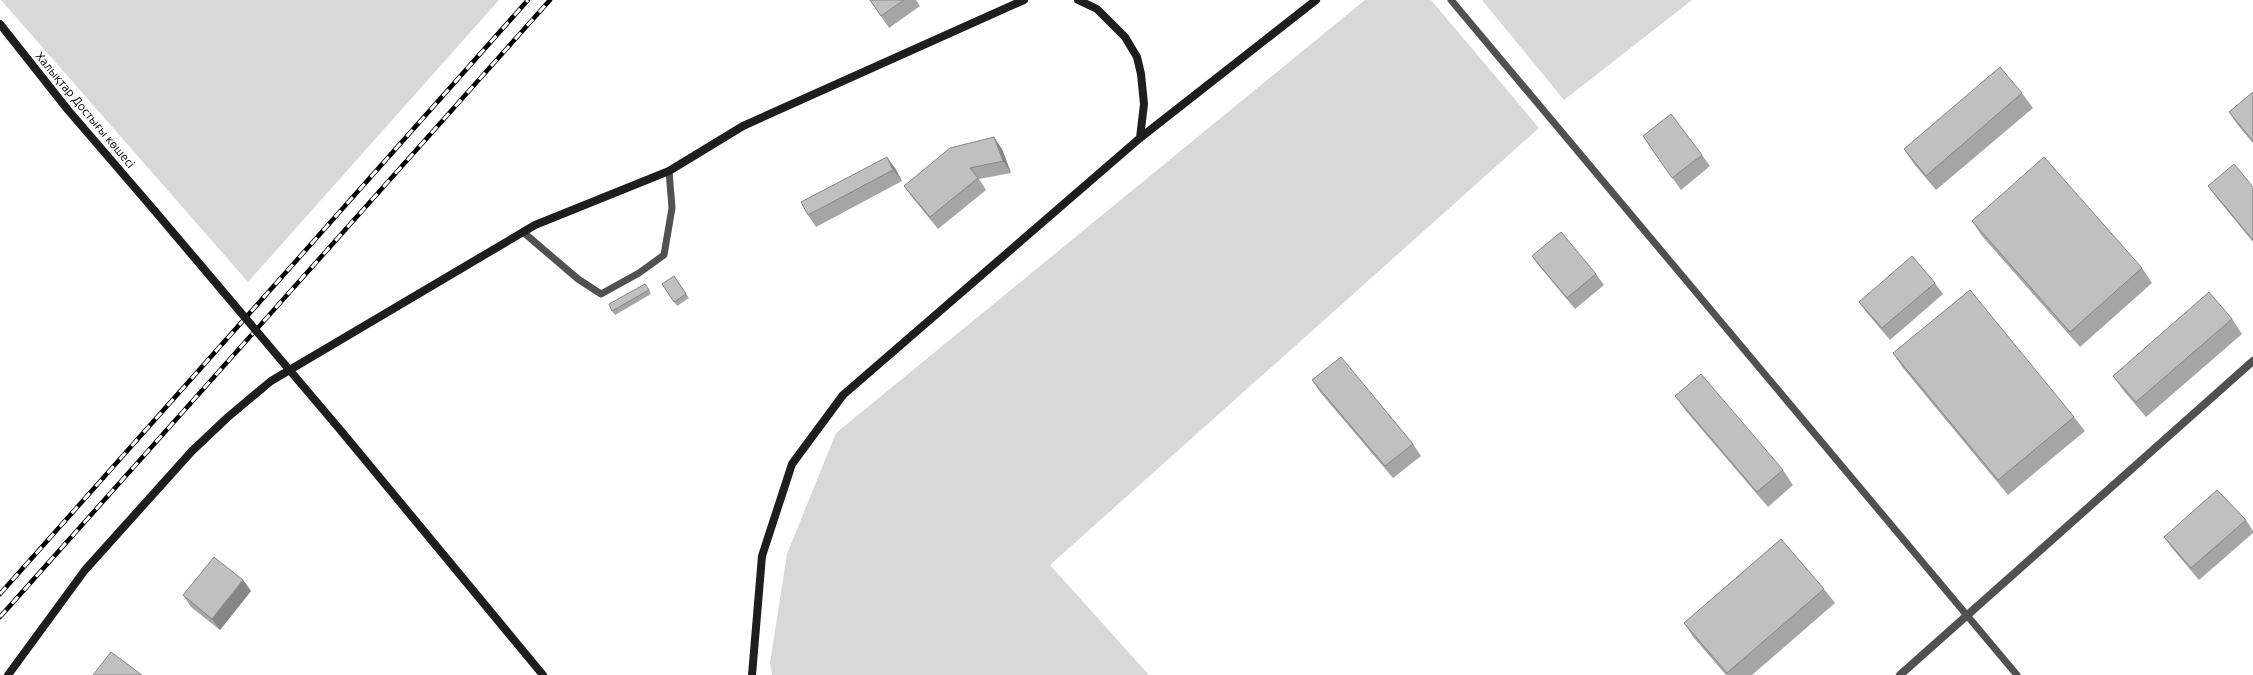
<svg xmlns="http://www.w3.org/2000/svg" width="2253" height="675" font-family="Ubuntu,sans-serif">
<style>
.green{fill:#d8d8d8}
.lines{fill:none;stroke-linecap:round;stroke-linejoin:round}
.service{stroke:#515151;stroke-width:7}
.minor{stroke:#515151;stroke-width:8}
.secondary{stroke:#1e1e1e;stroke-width:8}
.rail-casing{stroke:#000;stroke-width:4.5}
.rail{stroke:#fff;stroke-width:3;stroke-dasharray:9;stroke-linecap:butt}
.secondary-bridge{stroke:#1e1e1e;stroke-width:8}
.wall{fill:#a5a5a5}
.shaded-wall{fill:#868686}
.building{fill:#c0c0c0;stroke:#868686}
.labels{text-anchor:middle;stroke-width:3;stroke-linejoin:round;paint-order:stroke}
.street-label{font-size:12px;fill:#000;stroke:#fff}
</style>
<rect width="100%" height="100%" fill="#fff"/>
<path class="green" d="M1,0H499L248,282Z
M1365,0H1431L1539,128L1050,565L1149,675H772L770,663L787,554L836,433Z
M1482,0H1692L1564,100Z"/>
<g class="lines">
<path class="service" d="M1451,0L2017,675
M523,232L578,279L601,294L639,273L664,255L672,208L669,171"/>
<path class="minor" d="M1900,675L2253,361"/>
<path class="secondary" d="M1078,0L1097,9L1125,37L1137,57L1141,74L1144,104L1140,138
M0,24L68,110L154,210
M342,432L543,675
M8,675L85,570L192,451L228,417L271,381L535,225L669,171L743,126L1024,0
M752,675L762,556L792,464L843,395L1140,138L1316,0"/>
<defs>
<path id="rail" d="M0,594L528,0
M0,617L550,0"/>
</defs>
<use href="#rail" class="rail-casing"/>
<use href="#rail" class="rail"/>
<path class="secondary-bridge" d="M154,210L342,432"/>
</g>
<path class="wall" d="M870,0H916L920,6L889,28Z
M2253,92V143L2237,124L2229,112Z
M2022,93L2033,108L1936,190L1914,164L1904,149Z
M1643,136L1702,155L1710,166L1681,190Z
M1002,149L1011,173L979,179L986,190L938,229L912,197L904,186Z
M895,168L902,181L816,227L808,215Z
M2208,186L2253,187V242L2216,197Z
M1972,221L2142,268L2152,283L2080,347L1982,236Z
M1532,256L1596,274L1604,285L1575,309L1540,267Z
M674,276L689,298L677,306L662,284Z
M1935,283L1943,294L1890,340L1867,313L1859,302Z
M648,288L651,294L615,315L612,311Z
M2232,319L2242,334L2146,417L2123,390L2113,376Z
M1893,353L2074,417L2085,431L2008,495L1903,368Z
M1312,380L1413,444L1421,456L1393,478L1320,392Z
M1675,396L1783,470L1793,485L1768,507L1686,411Z
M2246,520L2253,531V533L2199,580L2172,548L2164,537Z
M243,580L251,591L220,630L191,607L183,595Z
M1824,589L1835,603L1752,675H1726L1694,638L1684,623Z"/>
<path class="shaded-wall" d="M994,137L1002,149L1011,173L1003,161Z
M887,157L895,168L902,181L893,170Z
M243,580L251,591L220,630L212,619Z"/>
<path class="building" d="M870,0H904L881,16Z
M2000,67L2022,93L1926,176L1904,149Z
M2253,92V141L2229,112Z
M1671,114L1702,155L1672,178L1643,136Z
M994,137L1003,161L970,168L978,178L930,217L904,186L950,148Z
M887,157L893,170L808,215L801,202Z
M2044,157L2142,268L2070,332L1972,221Z
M2234,164L2253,187V240L2208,186Z
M1561,232L1596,274L1567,298L1532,256Z
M1912,256L1935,283L1882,328L1859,302Z
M674,276L686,294L674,302L662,284Z
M645,284L649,290L612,311L609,304Z
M1970,290L2074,417L1998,480L1893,353Z
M2209,292L2232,319L2136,402L2113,376Z
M1341,357L1413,444L1385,466L1312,380Z
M1701,374L1783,470L1757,492L1675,396Z
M2217,490L2246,520L2191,568L2164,537Z
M1781,539L1824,589L1727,673L1684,623Z
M214,557L243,580L212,619L183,595Z
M111,652L142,675H93Z"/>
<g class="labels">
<g class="street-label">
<text transform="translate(85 110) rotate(50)" y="4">Халықтар Достығы көшесі</text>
</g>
</g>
</svg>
